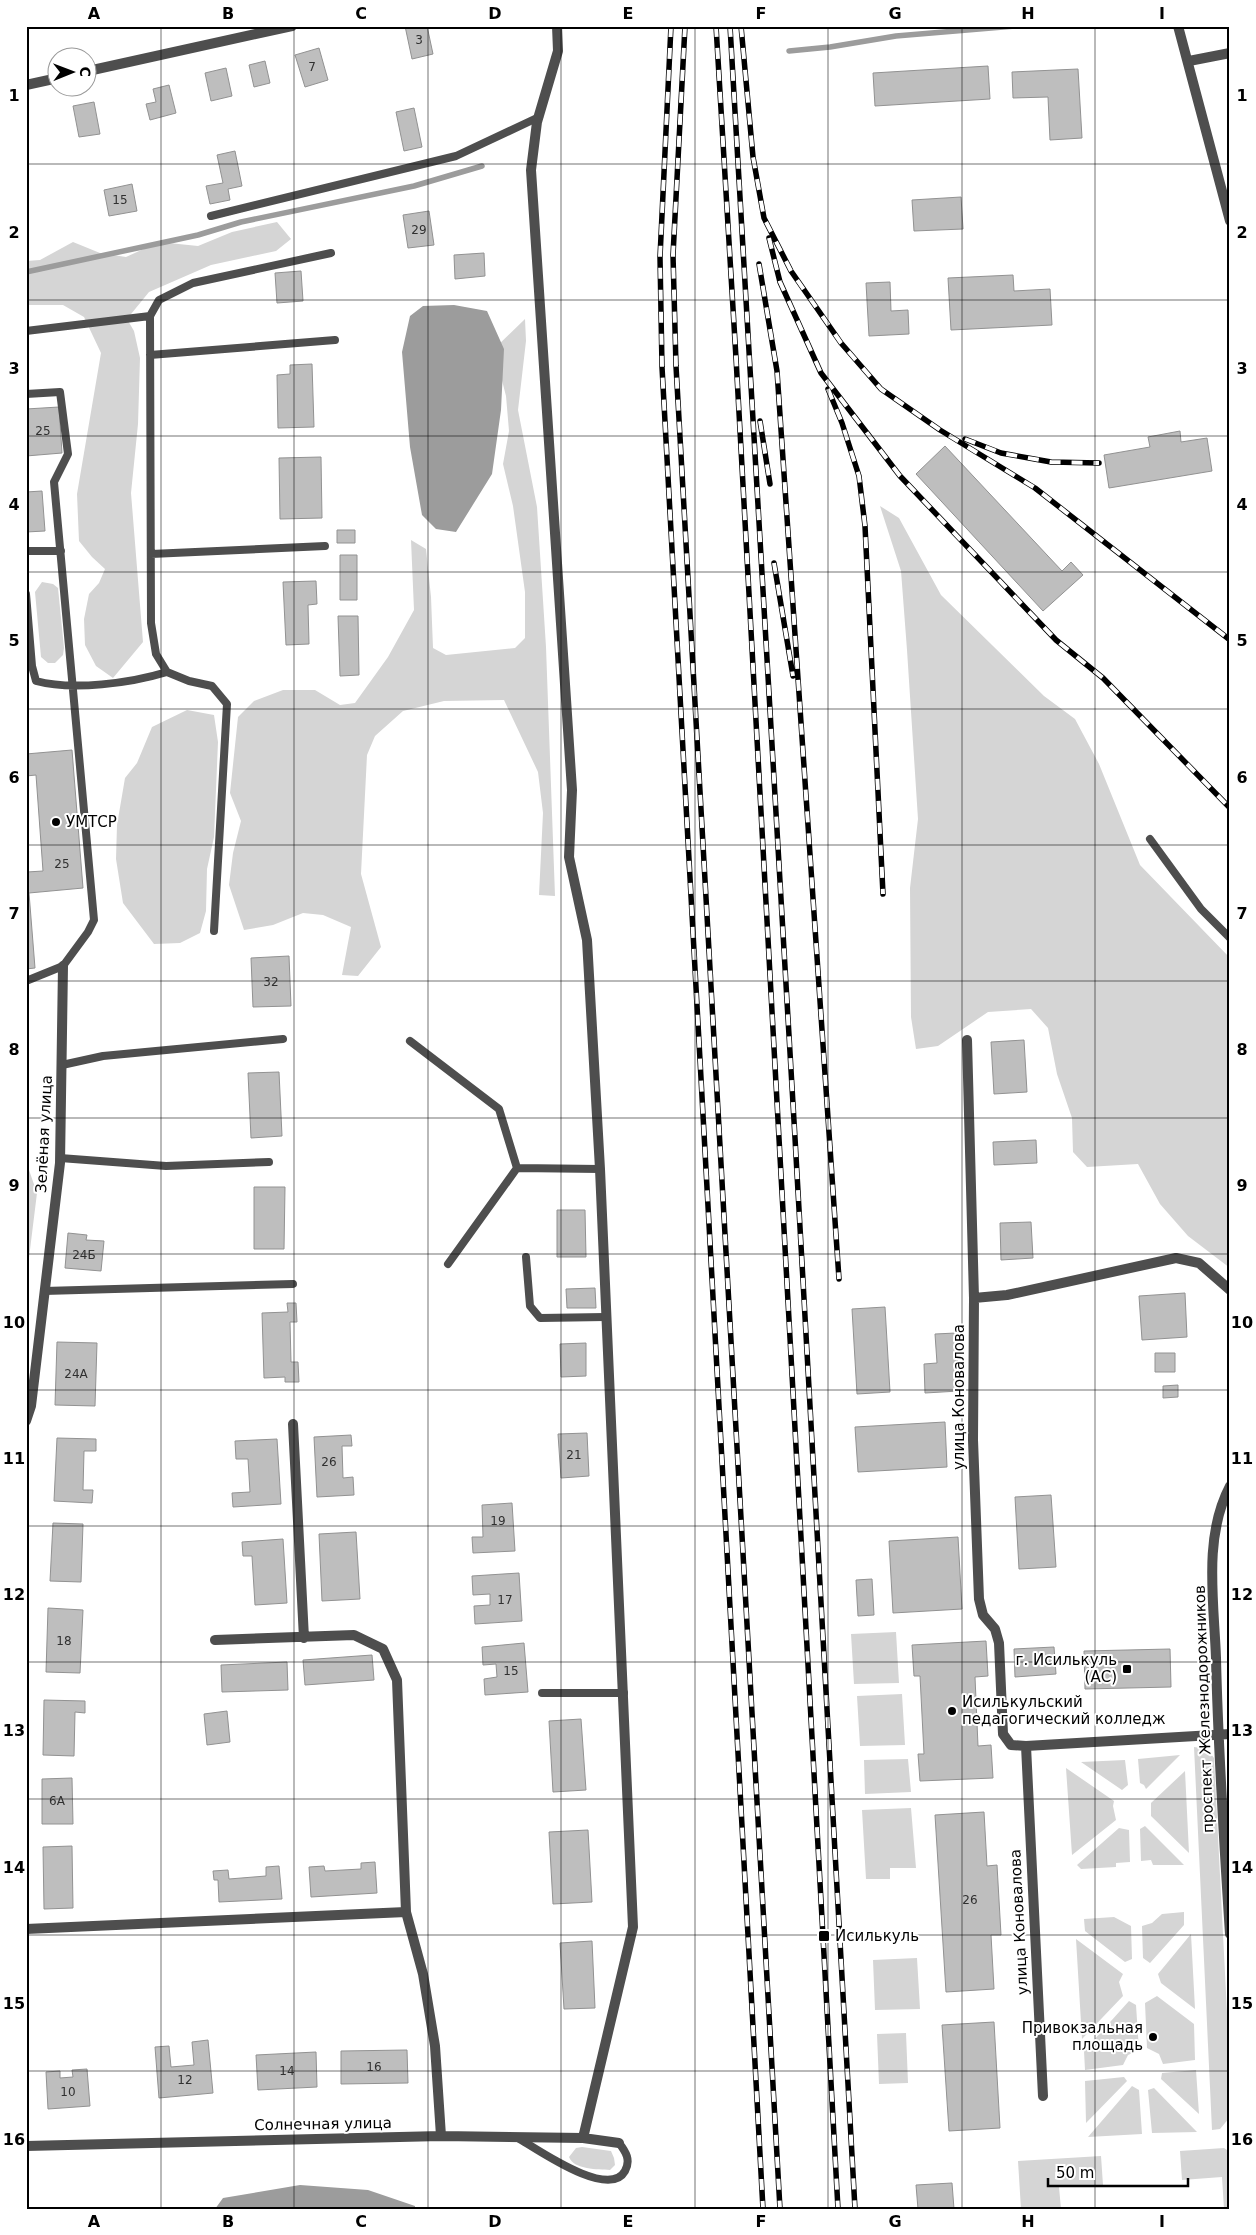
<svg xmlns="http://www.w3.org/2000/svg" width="1256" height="2235" font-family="'DejaVu Sans',sans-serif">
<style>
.green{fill:#d5d5d5}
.water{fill:#9c9c9c}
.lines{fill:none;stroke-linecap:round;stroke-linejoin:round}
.stream{stroke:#9c9c9c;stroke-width:5.5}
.building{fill:#bebebe;stroke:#929292}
.service{stroke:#4e4e4e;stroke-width:8}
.minor{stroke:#4e4e4e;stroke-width:10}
.tertiary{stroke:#4e4e4e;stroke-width:10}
.rail-casing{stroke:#000;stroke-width:5.5}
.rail{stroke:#fff;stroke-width:4;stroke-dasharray:11;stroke-linecap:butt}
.grid{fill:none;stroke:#000;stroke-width:1;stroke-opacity:0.55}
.poi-dot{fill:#000;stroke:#fff;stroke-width:2}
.labels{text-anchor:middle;stroke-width:4;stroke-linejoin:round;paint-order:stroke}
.number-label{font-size:12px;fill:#303030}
.poi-label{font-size:15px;fill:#000;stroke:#fff;text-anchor:start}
.street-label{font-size:15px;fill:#000;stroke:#fff}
.neatline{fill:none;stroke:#000;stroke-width:2}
.grid-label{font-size:16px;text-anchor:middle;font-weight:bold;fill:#000}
</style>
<rect width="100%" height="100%" fill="#fff"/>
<path class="green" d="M277,222L291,239L276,251L211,265L149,292L127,319L134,331L140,358L138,424L131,493L143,642L113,678L96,666L85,645L84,619L89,594L99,583L105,569L92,557L79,541L77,494L101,353L84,317L63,305H26V261L40,260L73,242L100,253L126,257L159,242L198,246L232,232Z
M525,319L526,341L518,410L537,507L546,647L555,896L539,895L543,813L538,772L504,700L444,701L403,711L375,736L367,755L361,874L381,947L358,976L342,975L351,927L323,915L303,913L273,925L244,930L229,885L233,853L241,821L230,793L238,717L254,701L283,690H315L340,705L355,703L388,657L414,610L411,540L426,549L431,597L433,648L446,655L515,648L525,638V592L513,506L503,464L509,431L506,396L494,349Z
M880,506L899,518L941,595L1044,696L1075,719L1099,764L1140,865L1230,958V1268L1188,1236L1160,1204L1138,1164L1087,1167L1073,1152L1072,1118L1057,1074L1048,1028L1031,1009L988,1012L938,1046L916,1049L911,1017L910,888L918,819L907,650L901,571Z
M42,582L53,584L58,588L64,648L63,655L55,663H48L41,657L35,592Z
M187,710L214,715L218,742L214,837L207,869L206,911L200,933L180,943L154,944L123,903L116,859L117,825L125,778L137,763L152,727Z
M26,1170H29L37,1193L26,1282Z
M896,1632L899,1683L854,1684L851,1634Z
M902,1694L905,1745L860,1746L857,1696Z
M1194,1747L1207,1749L1214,1758L1230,2071V2117L1220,2129L1212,2130Z
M1180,1755L1146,1789L1144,1785L1140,1783L1138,1759Z
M908,1759L911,1792L865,1794L864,1760Z
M1125,1760L1128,1785L1122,1790L1081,1762Z
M1066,1768L1114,1801L1113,1806L1116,1820L1072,1855Z
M1185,1771L1189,1853L1151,1816V1803Z
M911,1808L916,1868H890V1879H866L862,1810Z
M1145,1826L1184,1865H1153L1151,1860L1141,1861L1140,1829Z
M1119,1828L1129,1830L1130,1862L1116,1863V1867L1081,1869L1077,1865Z
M1184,1912V1925L1150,1963L1143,1958L1142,1926L1152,1923L1162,1914Z
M1114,1917L1131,1926L1132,1959L1125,1962L1085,1931L1084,1919Z
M1191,1934L1195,2009L1161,1983L1158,1974Z
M1076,1939L1123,1974L1119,1982L1123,1996L1082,2039Z
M917,1958L920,2009L875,2010L873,1960Z
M1157,1996L1194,2024L1195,2060L1163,2064L1159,2054L1147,2048L1145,2003Z
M1129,2001L1136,2005L1139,2050L1128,2055L1123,2065L1085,2070L1084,2051Z
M906,2033L908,2083L879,2084L877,2034Z
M1196,2070L1199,2114L1161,2079L1162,2073Z
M1124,2077L1127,2081L1086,2123L1085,2081Z
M1132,2086L1139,2090L1142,2134L1088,2137Z
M1154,2088L1197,2132L1152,2133L1148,2090Z
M582,2147L611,2151L614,2158L615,2165L610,2170C598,2169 574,2170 569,2157L576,2148Z
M1224,2148L1230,2152V2209H1224L1222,2177L1182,2180L1180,2151Z
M1101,2156L1103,2185L1059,2187L1061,2209H1021L1018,2161Z"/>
<path class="water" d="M454,305L487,311L504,349L501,410L492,474L456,532L436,529L422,515L410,447L402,352L410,316L423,306Z
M300,2185L368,2190L415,2206V2209H215L223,2198Z"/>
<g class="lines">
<path class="stream" d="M789,51L830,47L896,36L1015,26
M26,272L198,235L241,222L414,186L482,166"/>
</g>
<path class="building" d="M405,26H427L433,54L412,59Z
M319,48L328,80L305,87L295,55Z
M265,61L270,83L254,87L249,65Z
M988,66L990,99L875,106L873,73Z
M226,68L232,96L211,101L205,73Z
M1078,69L1082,138L1050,140L1048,97L1013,98L1012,72Z
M169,85L176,113L150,120L146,104L156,102L153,89Z
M94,102L100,134L79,137L73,106Z
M414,108L422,147L404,151L396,112Z
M235,151L242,186L228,189L230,200L210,204L206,186L223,183L217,155Z
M132,184L137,211L109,216L104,190Z
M961,197L963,229L914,231L912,200Z
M429,211L434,245L408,248L403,215Z
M484,253L485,276L455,279L454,255Z
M301,271L303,301L277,303L275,273Z
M1013,275L1014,291L1050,289L1052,325L951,330L948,278Z
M890,282L891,311L908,310L909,334L869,336L866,283Z
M312,364L314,427L278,428L277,375L290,374V365Z
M59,407L62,453L26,456V409Z
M1180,431L1181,442L1207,438L1212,471L1109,488L1104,455L1150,447L1148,437Z
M945,446L1062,571L1071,562L1083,575L1043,611L916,474Z
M321,457L322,518L280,519L279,458Z
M42,491L45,531L26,532V492Z
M337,530H355V543H337Z
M340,555H357V600H340Z
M316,581L317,604L308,605L309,644L286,645L283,582Z
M338,616H358L359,675L340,676Z
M72,750L83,888L29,893L35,968L26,969V857L27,872L43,871L36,775L26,776V754Z
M289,956L291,1006L253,1007L251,958Z
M1024,1040L1027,1092L994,1094L991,1042Z
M279,1072L282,1136L251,1138L248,1073Z
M1036,1140L1037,1163L994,1165L993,1142Z
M254,1187H285L284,1249H254Z
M557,1210H585L586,1257H557Z
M1031,1222L1033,1258L1001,1260L1000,1223Z
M68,1233L87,1235L86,1240L104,1241L101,1271L65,1268Z
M595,1288L596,1308H567L566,1289Z
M1185,1293L1187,1337L1142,1340L1139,1296Z
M287,1303H296L297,1322H290L291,1362H298L299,1382H285V1377L264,1378L262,1313L288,1312Z
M885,1307L890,1392L857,1394L852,1309Z
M956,1333L959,1391L925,1393L924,1364L937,1363L935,1334Z
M57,1342L97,1343L95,1406L55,1405Z
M586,1343V1376L561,1377L560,1344Z
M1155,1353H1175V1372H1155Z
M1178,1385V1397L1163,1398V1386Z
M945,1422L947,1467L858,1472L855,1427Z
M587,1433L589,1476L561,1478L558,1434Z
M351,1435L352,1446H342L343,1478L353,1477L354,1495L317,1497L314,1437Z
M57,1438L96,1439V1451H84L83,1490H93L92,1503L54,1501Z
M277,1439L281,1504L233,1507L232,1493L250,1492L248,1459H236L235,1441Z
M1051,1495L1056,1567L1019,1569L1015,1497Z
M512,1503L515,1551L473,1553L472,1537H483L482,1505Z
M53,1523L83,1524L81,1582L50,1581Z
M356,1532L360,1599L322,1601L319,1534Z
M958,1537L962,1609L893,1613L889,1541Z
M283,1539L287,1603L255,1605L252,1556H243L242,1542Z
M519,1573L522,1621L475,1624L474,1606L490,1605V1594L473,1595L472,1576Z
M872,1579L874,1615L858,1616L856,1580Z
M48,1608L83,1610L80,1673L46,1672Z
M986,1641L988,1676L975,1677L978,1746L991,1745L993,1778L920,1781L918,1754H924L920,1676H914L912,1645Z
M524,1643L528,1692L485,1695L484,1679L497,1677L496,1664L483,1665L482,1647Z
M1054,1647L1056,1674L1015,1677L1014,1649Z
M1170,1649L1171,1687L1085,1689L1084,1651Z
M372,1655L374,1680L305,1685L303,1660Z
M287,1662L288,1690L222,1692L221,1665Z
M44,1700L85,1701V1713L75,1712L74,1756L43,1755Z
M227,1711L230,1742L207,1745L204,1714Z
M581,1719L586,1790L553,1792L549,1721Z
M72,1778L73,1824H42V1779Z
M984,1812L987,1866L997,1865L1001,1935H991L994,1989L946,1992L935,1815Z
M588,1830L592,1902L553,1904L549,1832Z
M72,1846L73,1908L44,1909L43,1847Z
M375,1862L377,1893L311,1897L309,1867L324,1866L325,1871L361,1869V1863Z
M279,1866L282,1899L219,1902L218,1880H214L213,1871L228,1870L229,1879L266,1876V1867Z
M592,1941L595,2008L564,2009L560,1943Z
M994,2022L1000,2128L949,2131L942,2025Z
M208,2040L213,2093L159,2098L155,2047L169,2046L171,2067L194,2065L192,2042Z
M407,2050L408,2083L341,2084V2051Z
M316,2052L317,2087L258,2090L256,2055Z
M87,2069L90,2106L48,2109L46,2072L60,2071V2078L73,2077L72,2070Z
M952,2183L954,2209H918L916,2185Z"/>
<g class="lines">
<path class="service" d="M211,216L456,156L539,117
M150,316L151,623L156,654L167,672L189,681L212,686L227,704L214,931
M26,331L150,316L159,300L193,283L331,253
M150,355L335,340
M26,394L60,392L68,454L54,482L94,920L88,932L63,966L26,981
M26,551H61
M151,554L325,546
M26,594L32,666L36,681C73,691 131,683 167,672
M1150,839L1201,909L1230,938
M410,1041L499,1109L517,1168L448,1264
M62,1065L103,1056L283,1039
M60,1158L166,1166L269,1162
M517,1168L600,1169
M526,1257L530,1306L540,1318L605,1317
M44,1291L293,1284
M542,1693H624
M518,2138C537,2149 609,2200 625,2171C631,2160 626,2152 619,2143"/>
<path class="minor" d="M557,26L558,51L537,122L531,170L572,790L569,857L587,940L600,1169L633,1927L583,2138
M1189,61L1230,53
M967,1040L974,1298L973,1440L979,1599L983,1615L995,1629L999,1643L1003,1734L1011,1745L1026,1746L1230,1734
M974,1298L1007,1295L1176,1258L1199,1263L1230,1290
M26,1421L31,1406L60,1163L63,966
M293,1424L304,1638
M1230,1486C1203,1537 1214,1602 1216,1658C1218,1750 1224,1842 1230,1934
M215,1640L354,1635L383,1649L397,1680L406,1912L423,1974L435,2046L441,2136
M1026,1746L1043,2096
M26,1929L406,1912
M26,2146L441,2136L583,2138L619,2143"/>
<path class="tertiary" d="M1178,26L1230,221
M88,71L292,26
M26,85L58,78"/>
<defs>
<path id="rail" d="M671,26L660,257L662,367L763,2209
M685,26L673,255L676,366L780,2209
M716,26L736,358L838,2209
M730,26L795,1138L855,2209
M741,26L753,157L764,218L791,271L841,343L881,389L940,430L1035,488L1230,640
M769,238L780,282L821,373L900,476L1056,640L1103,678L1230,808
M759,264L777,371L839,1279
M828,389L842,423L859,476L865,526L883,894
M760,421L770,484
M965,439L1001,453L1051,462L1099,463
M774,563L793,676"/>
</defs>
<use href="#rail" class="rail-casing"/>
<use href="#rail" class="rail"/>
</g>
<path class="grid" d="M161,26V2209M294,26V2209M428,26V2209M561,26V2209M695,26V2209M828,26V2209M962,26V2209M1095,26V2209M26,164H1230M26,300H1230M26,436H1230M26,572H1230M26,709H1230M26,845H1230M26,981H1230M26,1118H1230M26,1254H1230M26,1390H1230M26,1526H1230M26,1662H1230M26,1799H1230M26,1935H1230M26,2071H1230"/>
<g class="poi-dot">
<circle cx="56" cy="822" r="5"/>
<rect x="1122" y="1664" width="10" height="10" rx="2.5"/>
<circle cx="952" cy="1711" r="5"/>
<rect x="818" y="1930" width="12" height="12" rx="2.5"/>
<circle cx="1153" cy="2037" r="5"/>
</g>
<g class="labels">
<g class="number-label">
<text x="419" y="44">3</text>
<text x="312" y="71">7</text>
<text x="120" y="204">15</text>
<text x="419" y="234">29</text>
<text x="43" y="435">25</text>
<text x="62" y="868">25</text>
<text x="271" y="986">32</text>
<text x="84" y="1259">24Б</text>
<text x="76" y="1378">24А</text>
<text x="574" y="1459">21</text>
<text x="329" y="1466">26</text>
<text x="498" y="1525">19</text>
<text x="505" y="1604">17</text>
<text x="64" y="1645">18</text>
<text x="511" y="1675">15</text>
<text x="57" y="1805">6А</text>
<text x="970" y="1904">26</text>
<text x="374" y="2071">16</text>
<text x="287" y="2075">14</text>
<text x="185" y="2084">12</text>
<text x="68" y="2096">10</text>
</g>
<g class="poi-label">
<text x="66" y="827">УМТСР</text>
<text x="1117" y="1665" text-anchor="end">г. Исилькуль<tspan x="1117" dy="17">(АС)</tspan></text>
<text x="962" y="1707">Исилькульский<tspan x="962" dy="17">педагогический колледж</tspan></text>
<text x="835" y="1941">Исилькуль</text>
<text x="1143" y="2033" text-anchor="end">Привокзальная<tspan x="1143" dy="17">площадь</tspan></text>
</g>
<g class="street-label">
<text transform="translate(44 1134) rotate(-87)" y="5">Зелёная улица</text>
<text transform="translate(959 1397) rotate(-90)" y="5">улица Коновалова</text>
<text transform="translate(1204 1709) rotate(-92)" y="5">проспект Железнодорожников</text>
<text transform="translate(1019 1922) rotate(-93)" y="5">улица Коновалова</text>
<text transform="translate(323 2124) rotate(-1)" y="5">Солнечная улица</text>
</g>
</g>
<rect width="1256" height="2235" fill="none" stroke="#ffffff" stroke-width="55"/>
<g transform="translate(72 72) rotate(89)"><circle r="24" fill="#ffffff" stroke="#999999"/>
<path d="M0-4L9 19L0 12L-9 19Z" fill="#000000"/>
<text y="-8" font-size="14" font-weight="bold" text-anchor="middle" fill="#000000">С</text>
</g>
<path d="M1048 2178v8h140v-8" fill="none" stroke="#000000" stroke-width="2.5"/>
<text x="1056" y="2178" font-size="15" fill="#000000" stroke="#ffffff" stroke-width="4" paint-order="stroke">50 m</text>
<rect x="28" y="28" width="1200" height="2180" class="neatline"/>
<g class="grid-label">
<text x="94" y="19">A</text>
<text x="228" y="19">B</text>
<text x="361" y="19">C</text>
<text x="495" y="19">D</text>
<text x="628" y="19">E</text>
<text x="761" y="19">F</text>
<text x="895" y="19">G</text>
<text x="1028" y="19">H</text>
<text x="1162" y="19">I</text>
<text x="14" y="101">1</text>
<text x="1242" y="101">1</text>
<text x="14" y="238">2</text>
<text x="1242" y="238">2</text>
<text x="14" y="374">3</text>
<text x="1242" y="374">3</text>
<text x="14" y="510">4</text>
<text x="1242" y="510">4</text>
<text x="14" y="646">5</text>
<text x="1242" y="646">5</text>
<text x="14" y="783">6</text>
<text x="1242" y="783">6</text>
<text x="14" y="919">7</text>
<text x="1242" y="919">7</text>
<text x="14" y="1055">8</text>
<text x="1242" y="1055">8</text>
<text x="14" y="1191">9</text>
<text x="1242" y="1191">9</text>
<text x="14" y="1328">10</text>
<text x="1242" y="1328">10</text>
<text x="14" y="1464">11</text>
<text x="1242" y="1464">11</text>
<text x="14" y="1600">12</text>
<text x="1242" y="1600">12</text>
<text x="14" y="1736">13</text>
<text x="1242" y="1736">13</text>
<text x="14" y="1873">14</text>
<text x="1242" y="1873">14</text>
<text x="14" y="2009">15</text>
<text x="1242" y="2009">15</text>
<text x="14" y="2145">16</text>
<text x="1242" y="2145">16</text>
<text x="94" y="2227">A</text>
<text x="228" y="2227">B</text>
<text x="361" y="2227">C</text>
<text x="495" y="2227">D</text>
<text x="628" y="2227">E</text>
<text x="761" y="2227">F</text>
<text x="895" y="2227">G</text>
<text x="1028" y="2227">H</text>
<text x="1162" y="2227">I</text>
</g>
</svg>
